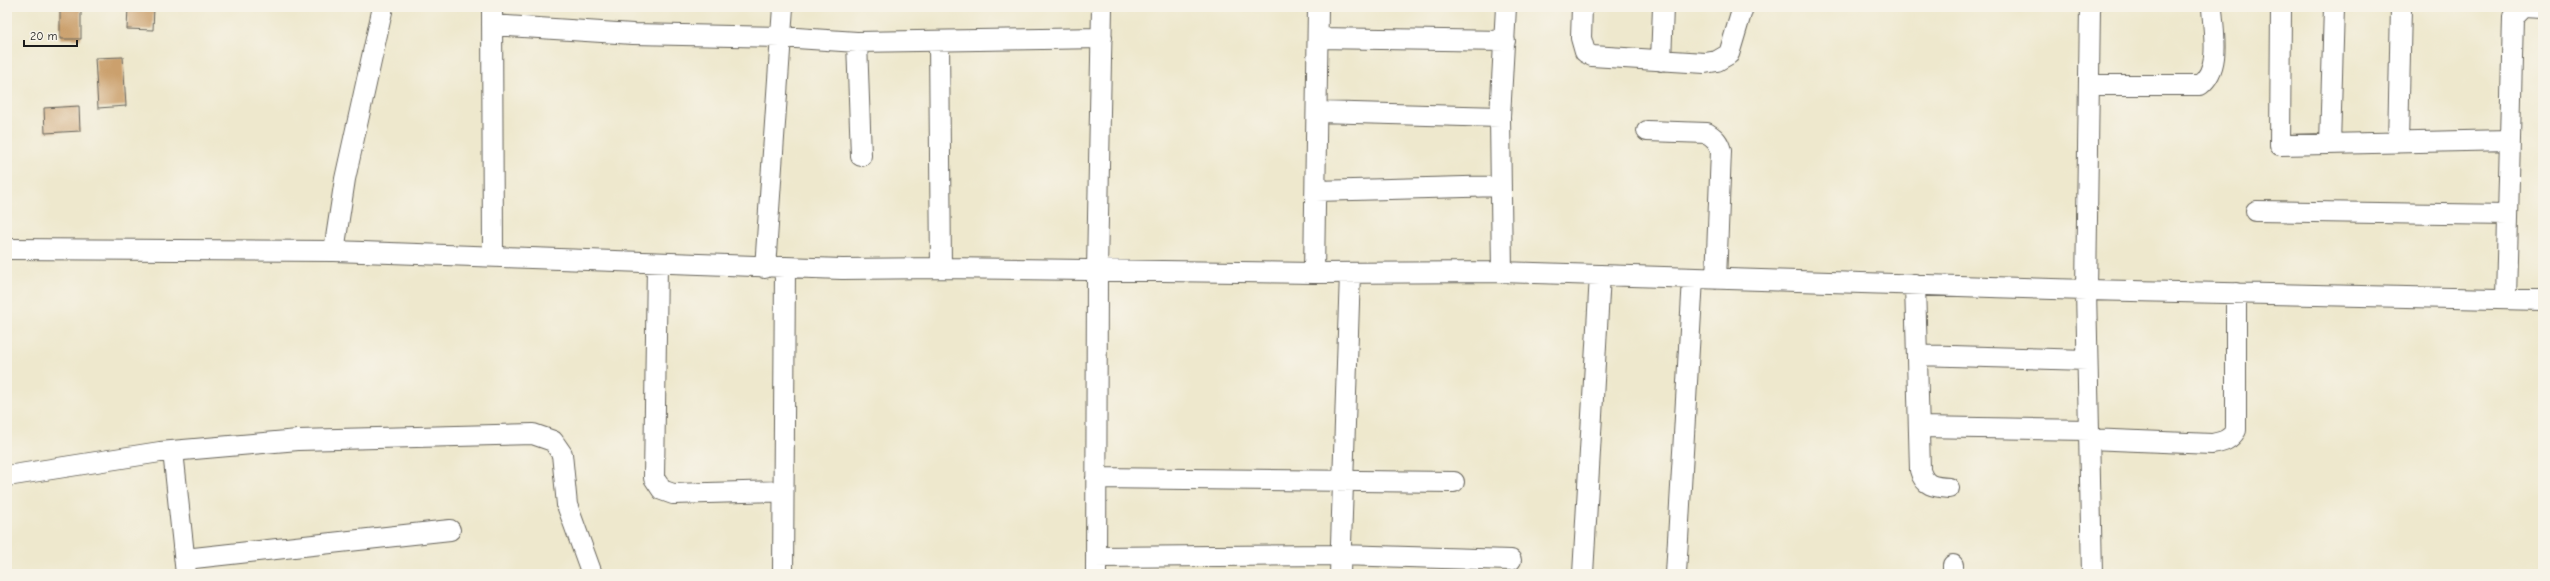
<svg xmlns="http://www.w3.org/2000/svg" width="2550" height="581" font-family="'Comic Neue',sans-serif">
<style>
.building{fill:#cba06d}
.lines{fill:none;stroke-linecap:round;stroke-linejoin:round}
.street-casing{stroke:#66635a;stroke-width:22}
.street{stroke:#fff;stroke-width:20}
</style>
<rect width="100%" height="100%" fill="#f7f3e8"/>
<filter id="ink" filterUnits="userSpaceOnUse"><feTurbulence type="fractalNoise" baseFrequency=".025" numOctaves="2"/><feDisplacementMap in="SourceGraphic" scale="8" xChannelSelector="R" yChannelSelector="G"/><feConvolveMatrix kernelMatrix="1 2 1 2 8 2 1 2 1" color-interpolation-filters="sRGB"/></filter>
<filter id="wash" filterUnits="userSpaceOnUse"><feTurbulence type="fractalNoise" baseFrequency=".012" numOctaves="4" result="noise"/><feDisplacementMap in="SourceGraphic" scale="16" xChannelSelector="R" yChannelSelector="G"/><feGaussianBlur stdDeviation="0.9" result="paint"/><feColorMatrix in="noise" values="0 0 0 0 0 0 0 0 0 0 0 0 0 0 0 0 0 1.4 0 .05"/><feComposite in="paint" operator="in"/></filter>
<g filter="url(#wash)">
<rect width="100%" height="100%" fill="#eee8cd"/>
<g id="blocks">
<path class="building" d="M60,7H81V39H60Z
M128,7H154L153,30L127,29Z
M123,57L126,106L98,108L95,58Z
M79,106L80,131L45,133L44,108Z"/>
</g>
</g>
<g filter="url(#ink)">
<use href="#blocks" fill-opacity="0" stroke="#66635a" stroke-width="1"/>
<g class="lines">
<defs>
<path id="street" d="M492,7L493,256
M1582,7L1581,38L1585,52L1592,56L1705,63L1717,61L1729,54L1743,7
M2090,7L2086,290L2092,574
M2281,7L2280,145L2510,140
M492,25L633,34L781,37L857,42L1102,38
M1319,38L1505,41
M857,42L861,156
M939,42L941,268
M1661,61L1663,7
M2089,85H2200C2222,68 2213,32 2212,7
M1318,112L1500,117
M1647,131L1707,133C1715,138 1719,142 1721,151L1716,279
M2398,143L2401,7
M2330,144L2334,7
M1316,191L1501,186
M2256,211L2508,215
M7,249L334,251L842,269L941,268L1314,273L1502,272L2086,290L2543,300
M334,251L345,179L383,7
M657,264L654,478L662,490L673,494L782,491
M765,268L783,7
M1502,272L1500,117L1506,7
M1314,273L1318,7
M1915,284L1920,470C1924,486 1934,487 1949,488
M2506,299L2513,17L2523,7L2543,8
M1917,355L2087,360
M1919,427L2089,430
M2089,439L2212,444C2223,442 2230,440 2236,430V293
M173,451L186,574
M7,476L160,452L298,440L533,434L553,441L562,454L567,505L592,574
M1096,478L1454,482
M1096,557L1340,555L1511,560
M185,559L450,530
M783,574L785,268
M1096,574L1097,270L1102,7
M1340,574L1350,273
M1583,574L1600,275
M1676,574L1693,278
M1953,574V565"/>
</defs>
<use href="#street" class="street-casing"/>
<use href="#street" class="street"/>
</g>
</g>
<rect width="2550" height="581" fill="none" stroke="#f7f3e8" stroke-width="24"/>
<path d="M24 40v6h53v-6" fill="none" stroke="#1c1c1c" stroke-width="2"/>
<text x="30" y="40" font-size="12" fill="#1c1c1c" stroke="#f7f3e8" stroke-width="3" paint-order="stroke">20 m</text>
</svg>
